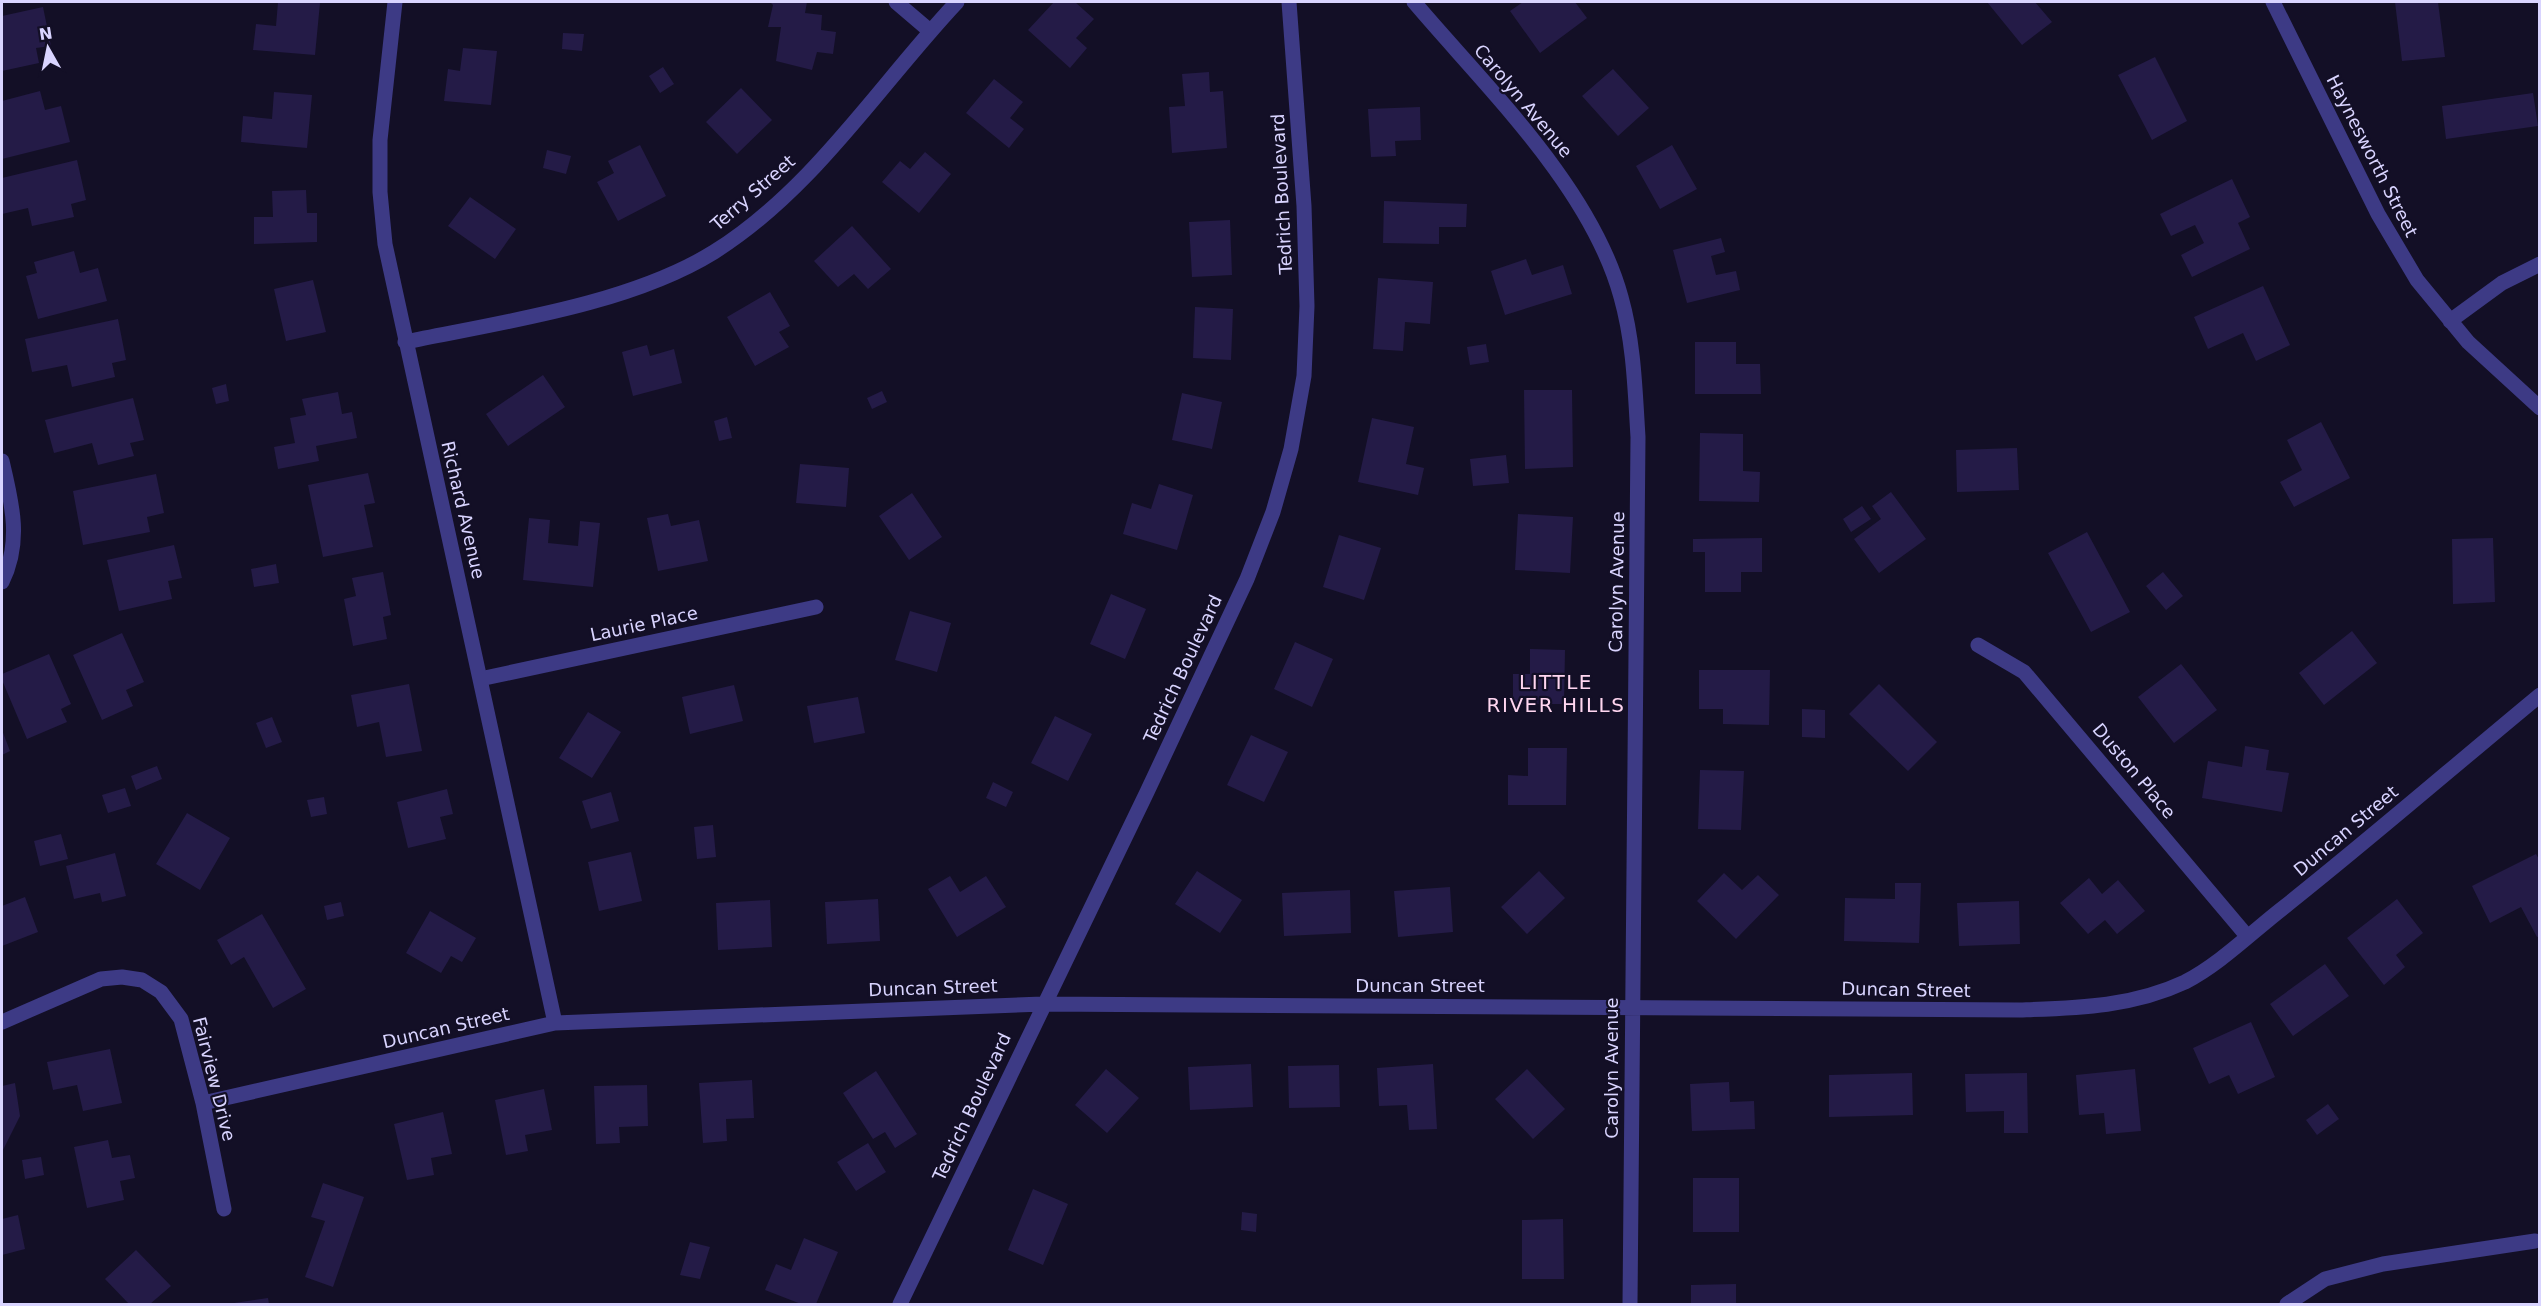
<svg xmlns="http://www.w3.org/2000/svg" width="2541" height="1306" font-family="'DejaVu Sans',sans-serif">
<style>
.building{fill:#241b47}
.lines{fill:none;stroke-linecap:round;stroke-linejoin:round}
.lane{stroke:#3d3a85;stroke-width:15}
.street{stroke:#3d3a85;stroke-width:15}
.labels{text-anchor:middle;stroke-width:4.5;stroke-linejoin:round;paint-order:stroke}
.street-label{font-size:18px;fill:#d9d4ff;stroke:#130f26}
.neighbourhood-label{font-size:20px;letter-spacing:1.5px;fill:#ffd6f0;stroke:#130f26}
</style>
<rect width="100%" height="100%" fill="#130f26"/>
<path class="building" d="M278,2L320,3L315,55L253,50L256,24L276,26Z
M770,2H807L805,13L822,15L821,30L836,32L833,54L817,52L812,70L776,61L781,27H768L773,5Z
M1054,2H1075L1094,19L1076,38L1087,48L1070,68L1028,30Z
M1523,2H1575L1587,18L1540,53L1510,11Z
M1987,2H2035L2052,22L2022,45Z
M2395,2H2438L2445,57L2402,61Z
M43,7L51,46L36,48L39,63L2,71V16Z
M563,33L584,34L582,51L562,49Z
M463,48L497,51L491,105L444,101L448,69L460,71Z
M2155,57L2187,121L2152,140L2118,75Z
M663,67L674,84L660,93L649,76Z
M1613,69L1649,108L1618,136L1582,96Z
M1209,72L1210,92L1223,91L1227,148L1172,153L1169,107L1185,106L1182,74Z
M994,79L1023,102L1010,118L1024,129L1009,148L966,113Z
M741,88L772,120L737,154L706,122Z
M40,91L45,110L61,106L70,142L2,159V101Z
M274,92L312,95L307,148L241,142L243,116L272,119Z
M2533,93L2538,126L2446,139L2442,106Z
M1420,107L1421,140L1395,141L1396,156L1371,157L1368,109Z
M640,145L666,196L618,221L597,182L614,173L608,161Z
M1672,145L1697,189L1660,209L1636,166Z
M547,150L571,156L566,174L543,168Z
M925,152L951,174L919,213L882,182L900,161L910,169Z
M77,160L86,200L71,204L74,217L32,226L28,208L2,214V178Z
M2232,179L2250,217L2238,223L2250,249L2192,277L2181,255L2204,243L2195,225L2171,236L2160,214Z
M306,190L307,213H317V242L254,244V217H273L272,191Z
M470,197L516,229L495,259L448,226Z
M1384,201L1467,204L1466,227H1439V244L1383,243Z
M1230,220L1232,275L1192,277L1189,222Z
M852,226L891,269L868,289L854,274L838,287L814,261Z
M1721,238L1725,252L1711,256L1716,275L1736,271L1740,290L1687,303L1673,250Z
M74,251L80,273L98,268L107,301L38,319L26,276L37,273L34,262Z
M1526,259L1532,275L1563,265L1572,294L1505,315L1491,271Z
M1378,278L1433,282L1430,324L1405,322L1403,351L1373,349Z
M313,280L326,332L286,341L274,289Z
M2263,286L2290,345L2256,361L2243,333L2208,349L2194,317Z
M770,292L790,326L779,332L789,347L755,366L727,317Z
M1195,307L1233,309L1231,360L1193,358Z
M118,319L126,360L112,363L115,377L72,387L67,365L32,372L25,339Z
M1695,342H1736V364H1760L1761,394H1695Z
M1486,344L1489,362L1470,365L1467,347Z
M647,345L650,356L674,349L682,383L633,396L622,352Z
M543,375L565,407L508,446L486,414Z
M226,384L229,401L216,404L212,388Z
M1524,390H1572L1573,467L1525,469Z
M882,391L887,402L872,409L867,398Z
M338,392L342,414L352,412L357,438L316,446L319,461L278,469L274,447L295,443L290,418L306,415L302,399Z
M1182,393L1222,402L1212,449L1172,440Z
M133,398L144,440L130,443L134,456L98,465L92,443L54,453L45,420Z
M727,417L732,438L719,441L714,421Z
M1372,418L1414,427L1406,464L1424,468L1418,495L1358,482Z
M2321,422L2350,478L2294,507L2280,482L2302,470L2287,440Z
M1700,433L1743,434V471L1760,472L1759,502L1699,501Z
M2017,448L2019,490L1957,492L1956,450Z
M1506,455L1509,483L1473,486L1470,459Z
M800,464L849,468L846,507L796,503Z
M368,473L375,503L364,505L373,547L323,557L308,485Z
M156,474L164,513L147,517L150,532L83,545L73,491Z
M1159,484L1193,495L1177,550L1123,534L1132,503L1151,509Z
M1891,492L1926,539L1879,573L1854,539L1881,519L1872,506Z
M912,493L942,537L909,560L879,516Z
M1862,506L1871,519L1851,532L1843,519Z
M668,514L671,526L699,520L708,561L658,571L647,518Z
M1518,514L1573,517L1570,573L1515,570Z
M529,518L550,520L548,543L578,546L580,521L600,523L593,587L523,580Z
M2087,532L2130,612L2091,632L2048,553Z
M1339,535L1381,548L1364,600L1323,587Z
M1762,538V572H1741V592H1705V552H1693V539Z
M2493,538L2495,602L2453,604L2452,539Z
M174,545L182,578L168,581L172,599L119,611L107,560Z
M276,564L279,583L254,587L251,569Z
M383,572L391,615L383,617L387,639L353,646L344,599L356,596L352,578Z
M2163,572L2183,596L2166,610L2146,586Z
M1111,594L1146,609L1125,659L1090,644Z
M910,611L951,623L937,672L895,660Z
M2352,631L2377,663L2324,705L2299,673Z
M122,633L144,682L126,690L133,706L102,720L73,655Z
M1295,642L1333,659L1312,707L1274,689Z
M1530,649L1565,650L1564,704H1513V674H1530Z
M49,654L71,704L61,709L67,722L27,739L2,680V674Z
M2181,664L2217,710L2174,743L2138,697Z
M1699,670H1770L1769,725L1723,724V709H1699Z
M409,684L422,751L386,757L379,722L357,727L351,695Z
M1879,684L1937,742L1908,771L1849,714Z
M734,685L743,721L690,734L682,697Z
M858,697L865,733L814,743L807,706Z
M1802,709L1825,710V738L1802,737Z
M588,712L621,732L592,778L559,758Z
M1055,716L1092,734L1068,781L1031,763Z
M272,717L282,742L266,748L256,723Z
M2,730L10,751L2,755Z
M1251,735L1288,752L1264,802L1227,785Z
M2245,746L2269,750L2266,770L2289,773L2282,812L2202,798L2208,761L2242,767Z
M1528,748H1567L1566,805H1508V775L1528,776Z
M157,766L162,779L136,790L131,776Z
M1700,770L1744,771L1741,830L1698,829Z
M993,782L1013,792L1006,807L986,798Z
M125,788L131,806L108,813L102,795Z
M447,789L453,814L440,817L446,839L408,848L397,802Z
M611,792L619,821L591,829L582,801Z
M324,797L327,814L311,817L307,800Z
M187,813L230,838L200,890L156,864Z
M713,825L716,857L697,859L694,827Z
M61,834L68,859L40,866L34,841Z
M631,852L642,901L599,911L588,862Z
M115,853L126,896L102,902L100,893L74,899L66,866Z
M2536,854L2540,861V936L2537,937L2521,907L2490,923L2472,886Z
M1197,871L1242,900L1220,933L1175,904Z
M1539,871L1565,898L1527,934L1501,907Z
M1724,873L1742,890L1758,875L1779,895L1736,939L1697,901Z
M950,876L960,892L986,876L1006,907L957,937L928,889Z
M2089,878L2102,894L2118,880L2145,911L2117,934L2105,920L2088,934L2060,903Z
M1895,883H1921L1919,943L1844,941L1845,898L1895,899Z
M1450,887L1453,932L1398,937L1394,891Z
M1350,890L1351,933L1284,936L1282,893Z
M25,897L38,932L2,946V906Z
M878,899L880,941L827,944L825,902Z
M2397,899L2423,933L2396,955L2405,967L2384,985L2347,938Z
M770,900L772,947L718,950L716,903Z
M2019,901L2020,944L1959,946L1957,903Z
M341,902L344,916L327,920L324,906Z
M430,911L476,938L462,962L451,956L441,973L406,953Z
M262,914L306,989L273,1008L244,957L231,965L217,940Z
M2325,964L2349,996L2293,1036L2270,1004Z
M2251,1022L2275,1077L2238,1094L2229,1075L2209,1084L2193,1048Z
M110,1049L122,1103L83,1111L77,1085L53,1090L47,1062Z
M1251,1064L1253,1107L1190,1110L1188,1067Z
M1433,1064L1437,1129L1409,1130L1407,1105L1379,1106L1377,1068Z
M1339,1065L1340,1107L1289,1108L1288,1066Z
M1106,1069L1139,1098L1107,1133L1075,1105Z
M1527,1069L1565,1109L1533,1139L1495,1099Z
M2135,1069L2141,1131L2106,1134L2104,1113L2079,1115L2076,1075Z
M876,1071L917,1134L895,1148L885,1132L873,1139L843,1093Z
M1912,1073L1913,1115L1829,1117V1075Z
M2027,1073L2028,1133H2004V1111L1966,1112L1965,1074Z
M752,1080L754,1118L726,1119L727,1141L703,1143L699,1083Z
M1729,1082L1730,1102L1754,1101L1755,1129L1692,1131L1690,1084Z
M15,1083L20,1116L2,1152V1086Z
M647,1085L648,1126L619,1127L620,1143L596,1144L594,1086Z
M544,1089L552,1130L525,1135L528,1151L506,1155L495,1100Z
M2328,1104L2339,1119L2317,1135L2306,1120Z
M443,1112L452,1154L431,1158L434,1175L407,1180L394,1124Z
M108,1140L112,1158L130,1155L135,1178L120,1181L124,1200L87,1208L74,1147Z
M868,1143L886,1172L856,1191L837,1162Z
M41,1157L44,1175L25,1179L22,1160Z
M1693,1178H1739V1232H1693Z
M323,1183L364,1197L333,1287L305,1277L325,1221L311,1217Z
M1033,1189L1068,1204L1043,1265L1008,1250Z
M1242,1212L1257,1214L1256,1232L1241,1230Z
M18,1215L25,1249L2,1255V1219Z
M1563,1219L1564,1279H1522V1220Z
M804,1238L838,1252L816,1304H801L765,1290L776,1264L791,1270Z
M690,1242L710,1247L700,1279L680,1275Z
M136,1250L171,1286L150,1304H129L105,1279Z
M1736,1284V1304H1691V1285Z
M268,1298L269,1304H234V1303Z"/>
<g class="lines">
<path class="lane" d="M2287,1304L2325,1279L2383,1264L2535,1241"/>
<path class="street" d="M395,2L380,140V192L385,244L555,1023
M896,2L930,31
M1414,2C1486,87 1591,187 1621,297C1634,343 1635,390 1638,437L1630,1304
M2273,2L2378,214L2417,280L2468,342L2540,408
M2450,321L2502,283L2540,264
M405,342C503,322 630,304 714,252C813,190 879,85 957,2
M2,461C12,503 22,542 2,582
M1978,645L2024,672L2247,936
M480,679L816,607
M2,1022L101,979L122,977L142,980L161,992L181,1019L203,1103L224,1209
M203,1103L555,1023L1043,1004L2020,1010C2077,1008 2132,1007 2185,982C2220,964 2252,932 2283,908C2370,839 2454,766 2540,695
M900,1304L1147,792L1247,579L1273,512L1291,449L1304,376L1307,306L1304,206L1289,2"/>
</g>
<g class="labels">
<g class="street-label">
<text transform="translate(1523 101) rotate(50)" y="6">Carolyn Avenue</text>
<text transform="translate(2372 156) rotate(63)" y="6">Haynesworth Street</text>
<text transform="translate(753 193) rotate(-41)" y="6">Terry Street</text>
<text transform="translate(1282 194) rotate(-93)" y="6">Tedrich Boulevard</text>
<text transform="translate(463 510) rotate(77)" y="6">Richard Avenue</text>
<text transform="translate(1617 582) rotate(-89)" y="6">Carolyn Avenue</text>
<text transform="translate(644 624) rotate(-12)" y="6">Laurie Place</text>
<text transform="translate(1183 669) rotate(-65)" y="6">Tedrich Boulevard</text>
<text transform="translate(2134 771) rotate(50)" y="6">Duston Place</text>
<text transform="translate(2346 831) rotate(-40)" y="6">Duncan Street</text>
<text x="1420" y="992">Duncan Street</text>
<text transform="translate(933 988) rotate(-2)" y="6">Duncan Street</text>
<text transform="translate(1906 990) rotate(1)" y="6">Duncan Street</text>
<text transform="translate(446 1028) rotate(-13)" y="6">Duncan Street</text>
<text transform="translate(1612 1068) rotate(-90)" y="6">Carolyn Avenue</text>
<text transform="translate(214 1079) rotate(76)" y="6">Fairview Drive</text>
<text transform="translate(972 1107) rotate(-65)" y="6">Tedrich Boulevard</text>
</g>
<g class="neighbourhood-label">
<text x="1556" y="689">LITTLE<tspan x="1556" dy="23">RIVER HILLS</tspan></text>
</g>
</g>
<rect width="2541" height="1306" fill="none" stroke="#d9d4ff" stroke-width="6"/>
<g transform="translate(48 48) rotate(351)" stroke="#130f26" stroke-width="4.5" paint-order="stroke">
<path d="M0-4.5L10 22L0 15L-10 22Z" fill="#d9d4ff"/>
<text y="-9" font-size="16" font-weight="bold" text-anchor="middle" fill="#d9d4ff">N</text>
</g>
</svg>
